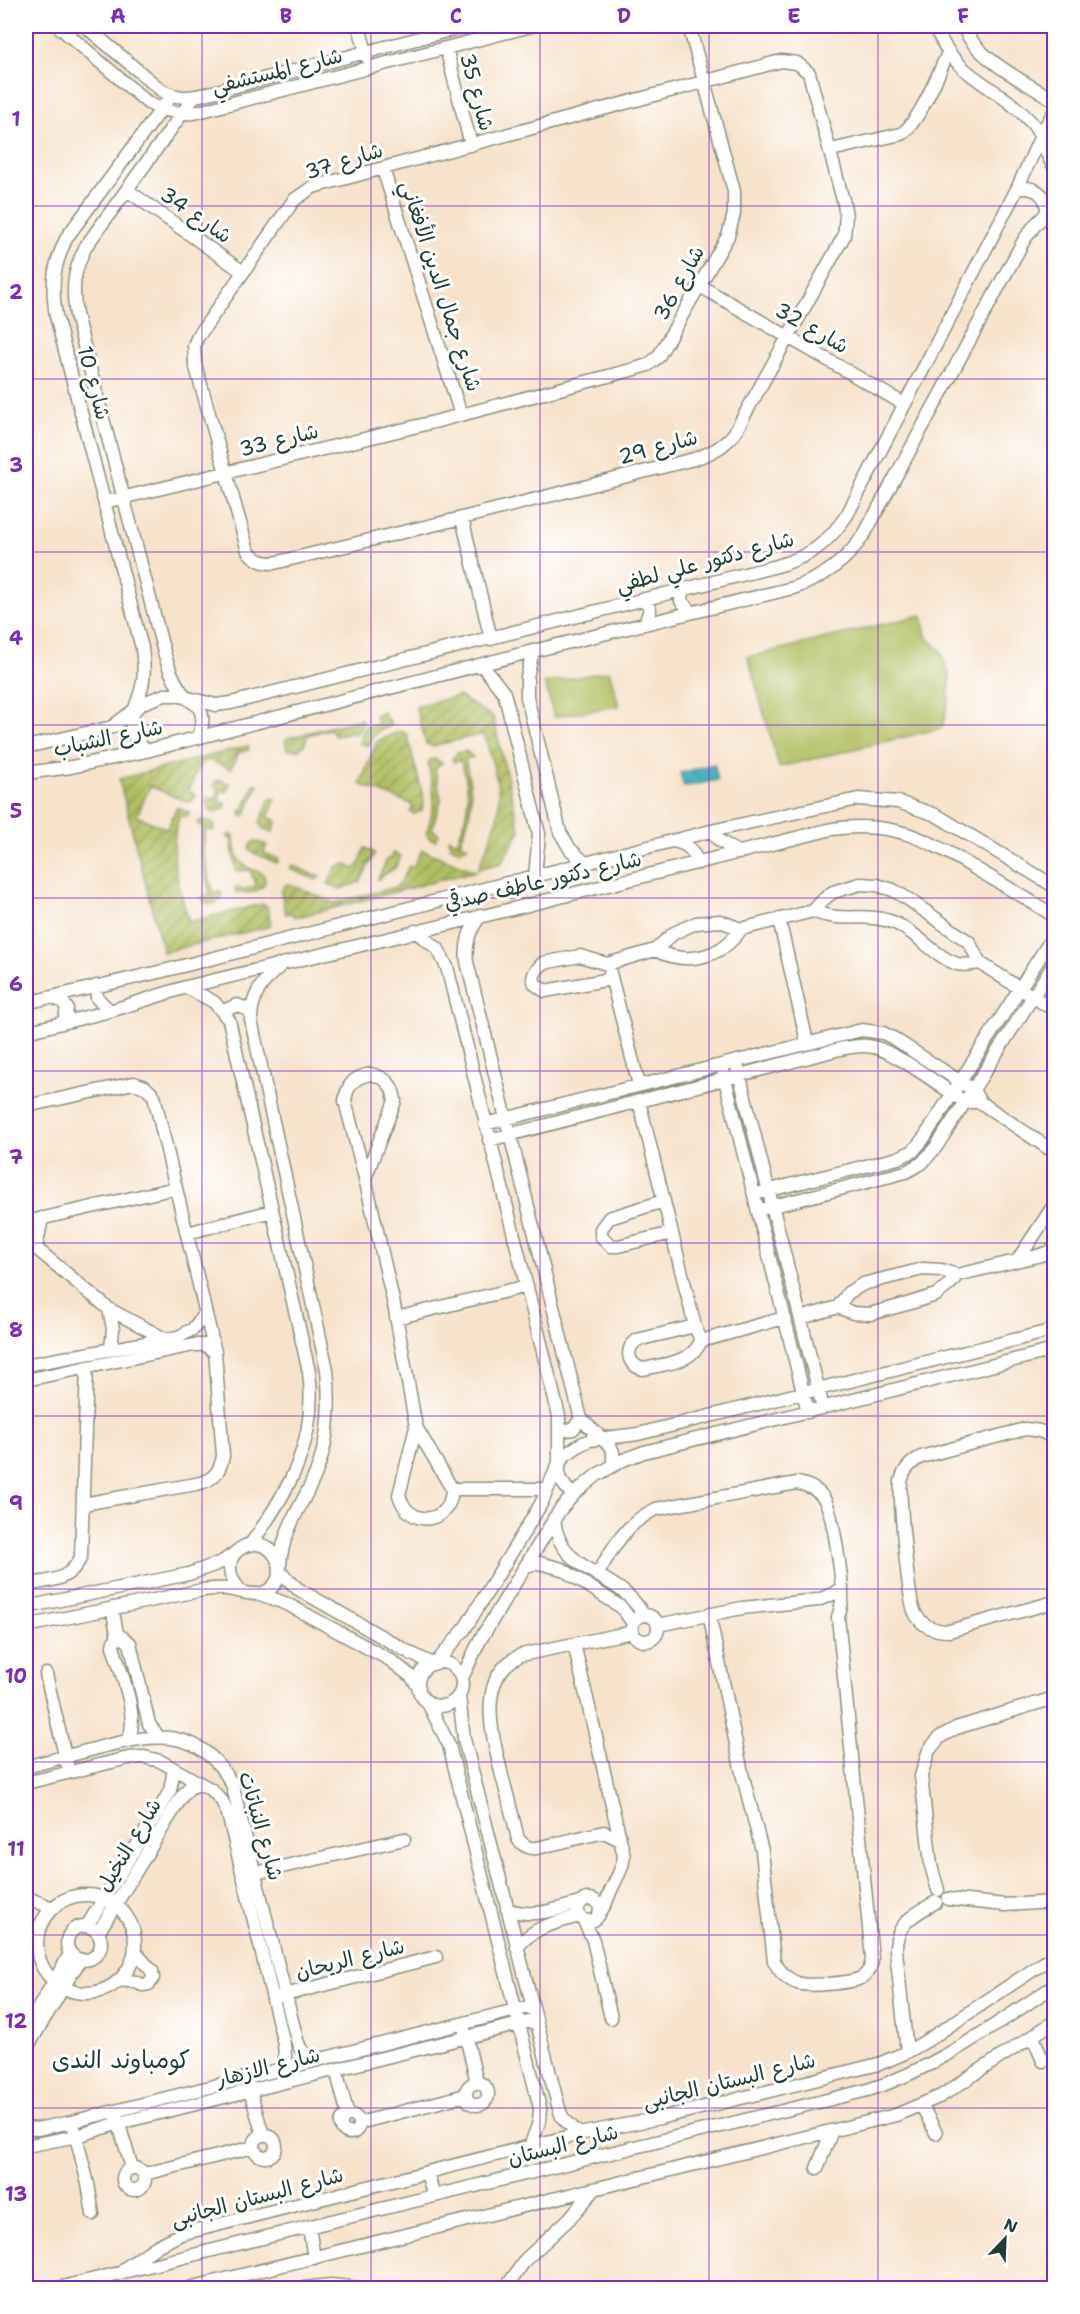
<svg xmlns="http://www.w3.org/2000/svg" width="1080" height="2314" font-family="'Shantell Sans','Playpen Sans Arabic',sans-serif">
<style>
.grass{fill:url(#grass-dots);stroke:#687e4a;stroke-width:1.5}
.garden{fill:url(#garden-furrows);stroke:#687e4a;stroke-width:1.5}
.pitch{fill:#b0be60;stroke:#687e4a;stroke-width:1.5}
.water{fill:url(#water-ripples);stroke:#2e7477;stroke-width:1.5}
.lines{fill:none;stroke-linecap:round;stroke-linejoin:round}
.minor-casing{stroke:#8b9080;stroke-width:15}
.minor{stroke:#fff;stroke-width:12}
.grid{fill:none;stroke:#7b2cbf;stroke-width:1.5;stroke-opacity:0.55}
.labels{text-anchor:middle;stroke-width:6;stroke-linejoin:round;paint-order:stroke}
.street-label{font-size:21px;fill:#1f3d34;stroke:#fff}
.quarter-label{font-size:24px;fill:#1f3d34;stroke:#fff}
.neatline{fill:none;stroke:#7b2cbf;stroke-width:2}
.grid-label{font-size:20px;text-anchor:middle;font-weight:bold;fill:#7b2cbf}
</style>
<defs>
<pattern id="grass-dots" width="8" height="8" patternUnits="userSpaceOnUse" patternTransform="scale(1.5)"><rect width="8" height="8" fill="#b0be60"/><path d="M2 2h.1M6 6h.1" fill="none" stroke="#8f9c50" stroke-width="1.8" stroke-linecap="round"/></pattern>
<pattern id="garden-furrows" width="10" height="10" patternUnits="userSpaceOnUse" patternTransform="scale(1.5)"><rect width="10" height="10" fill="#b0be60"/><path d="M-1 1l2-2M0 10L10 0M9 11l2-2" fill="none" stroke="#8f9c50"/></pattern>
<pattern id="water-ripples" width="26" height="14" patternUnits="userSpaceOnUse" patternTransform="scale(1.5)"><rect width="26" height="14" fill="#3cabba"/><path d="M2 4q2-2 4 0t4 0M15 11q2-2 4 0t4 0" fill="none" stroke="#328c98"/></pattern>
</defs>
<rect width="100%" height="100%" fill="#fff"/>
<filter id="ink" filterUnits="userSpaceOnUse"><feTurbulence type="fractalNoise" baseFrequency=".0167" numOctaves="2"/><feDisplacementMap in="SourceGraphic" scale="12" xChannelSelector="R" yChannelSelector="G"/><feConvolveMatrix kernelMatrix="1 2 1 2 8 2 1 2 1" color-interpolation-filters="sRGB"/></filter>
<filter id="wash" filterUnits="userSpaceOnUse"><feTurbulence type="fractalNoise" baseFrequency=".008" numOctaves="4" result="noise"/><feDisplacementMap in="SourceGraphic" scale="24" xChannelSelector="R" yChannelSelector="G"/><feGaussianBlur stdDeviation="1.35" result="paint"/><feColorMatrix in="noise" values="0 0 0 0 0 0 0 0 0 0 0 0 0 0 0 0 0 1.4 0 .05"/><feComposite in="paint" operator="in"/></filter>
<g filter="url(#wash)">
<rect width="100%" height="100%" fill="#f7e2cb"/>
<path class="grass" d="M466,751L473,757L465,759C473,792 474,811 460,843L468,846L460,851L451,847L448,840L449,838L457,842C469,814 472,789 460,760L454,762L452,759L457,753Z
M434,759L442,763L435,769L441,800L432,829L439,834L436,840L429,838L426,833C437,802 435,796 428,764L430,760Z
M220,780L230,784L226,792L222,790L218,800L226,804L224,809L215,812L208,809L206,801L208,797L215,799L219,789L213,786L216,781Z
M255,783L258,785L245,816H241L240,810L243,811Z
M201,820L210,822L215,826L213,831L206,829L203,850L213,893L221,891L222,897C219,903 209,906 204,902L202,897L210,894L200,850L203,827L197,824Z
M230,834L234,836C234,851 237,863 251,869C256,871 261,871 264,876C271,890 245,896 236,892L235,888L239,887L242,890L256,886L250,870L236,871L231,839L227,837Z"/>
<path class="garden" d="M458,696L493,717L520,831L501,863L478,869C485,851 495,831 498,812C502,786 491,759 484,734L432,746L426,744L416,708L419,705Z
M384,712L386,719H389L391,726L376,732L368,746L359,743L365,727L378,724L375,715Z
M361,719L363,724L356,734L348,732L335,736L330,729L308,735L304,745L298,750H287L285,741L288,738Z
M400,731L407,734L424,800L422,811L414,814L410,812L413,808L411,804L360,784L377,741Z
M248,746L249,750L238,753L231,769L209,760L201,763L188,791L196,795L192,801L187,802L150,786L137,816L167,829L177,807L190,813L187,817L180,815C166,851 179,886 189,922L262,904L267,906L271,924L267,927L163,952L119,779Z
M272,798L276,799L268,817L277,821L273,832L262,828L260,823L269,800Z
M254,841L267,845L264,853L279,859L277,863L251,852L249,847Z
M365,848L375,853L360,882L341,889L328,884L336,867L346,864L354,869L358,867Z
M422,850L475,871L302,916H294L290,913L286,914L281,892L285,885L290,884L334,903L396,887L401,882L409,866L413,867Z
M393,853L401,856L395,868L378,879L387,859L392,858Z
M292,865L316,876H322L316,880L290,869Z"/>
<path class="pitch" d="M922,615L926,636L941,651L950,677L949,699L942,728L779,767L748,657Z
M609,671L619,706L554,717L545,683Z"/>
<path class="water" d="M714,764L718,780L684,787L680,773Z"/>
</g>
<g filter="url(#ink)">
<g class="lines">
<defs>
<path id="minor" d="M58,26L148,103C163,111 177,114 194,113L531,26
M85,26L161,90C177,99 189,98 205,94L466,26
M359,26L367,57
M935,26C955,80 996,83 1031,122C1044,135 1043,152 1054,166
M963,26C976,59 1025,82 1054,100
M446,48L471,145
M781,61L797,63L809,73L844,204L846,216L844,236L734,434C722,448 711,453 694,459L462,518L274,563C262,563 256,560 248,551L195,364L194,346L197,338L294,200L313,187Z
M194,97L86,246C73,272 72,287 76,315L162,645C167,663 173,683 186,697C191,702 197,703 200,710C205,719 201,729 198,738
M831,150L901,134C919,123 938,74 948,53
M383,169L461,415
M1017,189C1034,185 1047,194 1047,211
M127,190L243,272
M700,286L904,404
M105,502L438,421L635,369L648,365L658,357L728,236L734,214V191L689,26
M462,518L491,639
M682,589L681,601L692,612
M641,599L647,602L650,610L645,623
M533,651L527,677V697L560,832L570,849L584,862
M482,665L504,693L507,704L539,834L535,876
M26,747L112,727L143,703L164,695H176L216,705L231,703L777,566C811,556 827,544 847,515L1017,189L1045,127L1054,112
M146,751C118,721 138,714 143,681C145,670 143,659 142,648L56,316C51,284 53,266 67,237L171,96
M26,773L71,767L146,751L533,651L793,588C824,578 847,561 865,533L1024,240L1035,225L1054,206
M711,831L720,841L739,853
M672,841C687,843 693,850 698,863
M813,911C842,924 866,911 895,923C918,933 934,956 957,964C965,966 973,964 980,963
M481,915C469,930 465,944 467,962L581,1419L610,1446L613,1452V1465
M779,919L807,1042
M415,931L438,949L447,967L559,1416V1478L568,1490L575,1493
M655,950C687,966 721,958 741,929
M279,967C262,981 251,997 251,1020L327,1370C331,1407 329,1445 313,1480C300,1508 282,1533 280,1565
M610,973L639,1085
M611,979L545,991L535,984L533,978L535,972L543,963L580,956L607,964L655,950L674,933L696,923L720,921L741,929L813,911L824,899L833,892L860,884L877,885L893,890L908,899L969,942L980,963L1054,1010
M96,986L97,998L110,1011
M186,987L214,1002L229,1020L309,1372C318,1441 289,1491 250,1545
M53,998L62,1001L67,1008L64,1022
M26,1003L163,971L711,831L858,799L898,802L936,815L1054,886
M223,1011L237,1005L251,1011
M26,1032L110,1011L186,987L512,909L832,829C898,820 929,841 983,873C1007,887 1031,901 1054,916
M738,1069L823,1408
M723,1071L808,1412
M370,1074C386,1077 393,1085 395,1101L365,1178L345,1101C347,1084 355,1077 370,1074Z
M639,1101L695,1326L701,1341L784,1318
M26,1106L134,1083L145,1087L154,1096L215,1352L223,1456C220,1473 212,1481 196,1484L83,1504
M485,1124L862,1030L883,1033L893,1038L973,1090L980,1102L1054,1152
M489,1140L840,1049C851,1047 862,1044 873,1047C896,1052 943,1088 965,1102H980
M365,1178L394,1305L416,1427
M754,1194L898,1158L913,1151L924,1138L1054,935
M664,1201L609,1218L601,1229V1236L611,1246H618L672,1233
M758,1210L906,1172L922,1163L936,1147L1054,964
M26,1222L176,1188
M187,1233L272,1211
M26,1240L109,1309L167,1340
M36,1248L42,1218
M1019,1258L1054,1205
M838,1307L848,1293L863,1284L923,1269L941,1270L957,1275L1037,1256L1050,1252L1054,1248
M109,1309L113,1329L111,1349
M396,1318L527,1286
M801,1318L838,1307L853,1313L870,1314L907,1304L936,1295L951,1283L957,1275
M695,1326L637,1340C624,1350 628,1365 643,1369C664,1364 692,1363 701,1341
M26,1365L178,1337L193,1329L205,1313
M26,1380L194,1345H205L215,1352
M416,1427L452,1489C451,1524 409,1530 399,1495Z
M560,1431L573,1429L581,1419
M1054,1440C1046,1431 1037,1430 1025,1429L921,1457C911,1462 904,1469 901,1481C899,1495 908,1602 915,1613C922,1627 935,1631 949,1631L1054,1602
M452,1489H547
M554,1518C558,1575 622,1572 643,1615
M526,1566L540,1563L562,1569L621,1607L633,1623
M280,1572L298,1589L412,1654L433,1664
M597,1575C613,1547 626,1523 656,1509L797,1483C808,1485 818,1489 824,1499C833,1511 843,1582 842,1599C842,1605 840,1611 838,1617L872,1958C872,1966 869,1973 861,1978C851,1983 807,1987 797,1983C786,1979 779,1971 774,1961L762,1851L742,1773L709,1614
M26,1585C50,1580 69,1582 81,1557L87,1367
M260,1594L287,1604L390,1660L412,1677L419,1688
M26,1607L189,1574L222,1562L235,1553
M112,1608L118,1638
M632 1628a13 13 0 1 1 26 0a13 13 0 1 1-26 0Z
M658,1625L742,1608L818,1600L833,1594L842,1587
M26,1626L203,1590C210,1589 218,1588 226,1589C241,1590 257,1600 270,1589C294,1570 269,1533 243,1547C224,1557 228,1577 240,1590
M574,1644L624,1856C622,1872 616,1878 610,1892C607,1900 606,1906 599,1913
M418 1684a22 22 0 1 1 44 0a22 22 0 1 1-44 0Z
M436,1663L464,1630L541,1504L558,1465L565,1455L581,1444L590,1440L638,1434L1054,1330
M46,1674L67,1764
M462,1678L480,1640L560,1510L575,1493L597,1475L623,1460L644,1452L1054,1350
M459,1696L464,1739L558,2105L562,2117L579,2134
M428,1703L449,1745L540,2108L539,2122L530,2147
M128,1741C140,1717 120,1671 113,1646L114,1641L122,1637L130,1643L149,1724L158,1736
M26,1767C51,1760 76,1754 101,1747C157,1733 200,1727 232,1784L297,2040L300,2048L312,2061
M26,1783L128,1758L144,1757L160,1761L212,1790L222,1801L228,1814L284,2044L286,2068
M620,1840L604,1832L537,1848C529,1849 524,1846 518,1839C513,1818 508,1797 502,1776C493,1737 474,1677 521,1655L632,1632
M247,1875L404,1839
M938,1890L931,1866L921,1776L929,1750L940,1737L956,1728L1054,1698
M37 1944a49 49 0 1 1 98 0a49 49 0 1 1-98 0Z
M948,1899L1005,1905L1054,1902
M578 1910a11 11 0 1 1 22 0a11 11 0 1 1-22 0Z
M26,1903L33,1900L52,1908
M507,1909C532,1919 556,1909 580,1903
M26,1919L37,1936
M583,1919L593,1940L611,2018
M67 1943a17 17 0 1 1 34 0a17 17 0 1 1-34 0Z
M87,1926L165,1800L170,1790L174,1769
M98,1933L182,1796L189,1788L199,1784
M517,1948C533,1926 556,1923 579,1916
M120,1980L136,1982L142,1985L149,1984L153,1978L152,1971L135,1952
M280,1996L436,1957
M26,2029L70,1954
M465,2032L477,2083
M1033,2037L1043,2061
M26,2049L80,1960
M907,2052L896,1951C895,1923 915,1914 936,1902
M336,2070L348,2115
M466 2094a11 11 0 1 1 22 0a11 11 0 1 1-22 0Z
M248,2084L263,2135
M922,2106L936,2133
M341 2124a9 9 0 1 1 18 0a9 9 0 1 1-18 0Z
M117,2118L132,2168
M359,2123L466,2095
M26,2128L37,2129L71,2122L532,2006
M74,2128L88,2184L93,2214
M254 2146a11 11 0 1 1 22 0a11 11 0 1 1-22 0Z
M26,2146L77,2136L119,2123L536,2020
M817,2168L832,2131
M123 2179a11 11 0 1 1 22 0a11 11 0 1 1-22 0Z
M427,2173L434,2196
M144,2174L254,2147
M309,2227L314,2258
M124,2269L157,2246L181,2234L579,2134L660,2118L879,2064L907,2052L928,2040L1054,1956
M224,2280L241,2288
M58,2288L868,2090C937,2068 994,2025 1054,1986
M189,2288L896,2115L941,2096L1054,2022
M304,2288L331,2285L359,2288
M506,2288L525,2260L569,2219L594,2190"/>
</defs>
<use href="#minor" class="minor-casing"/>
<use href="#minor" class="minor"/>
</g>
</g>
<path class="grid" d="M202,26V2288M371,26V2288M540,26V2288M709,26V2288M878,26V2288M26,206H1054M26,379H1054M26,552H1054M26,725H1054M26,898H1054M26,1071H1054M26,1243H1054M26,1416H1054M26,1589H1054M26,1762H1054M26,1935H1054M26,2108H1054"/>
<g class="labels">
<g class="street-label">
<text transform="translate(277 71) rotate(-14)" y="7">شارع المستشفي</text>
<text transform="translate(477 92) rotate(75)" y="7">شارع 35</text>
<text transform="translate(344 161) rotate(-17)" y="7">شارع 37</text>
<text transform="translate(196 215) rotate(35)" y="7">شارع 34</text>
<text transform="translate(679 283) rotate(-61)" y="7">شارع 36</text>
<text transform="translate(441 286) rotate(72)" y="7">شارع جمال الدين الأفغاني</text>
<text transform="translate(812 328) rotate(30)" y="7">شارع 32</text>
<text transform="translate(94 383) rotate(75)" y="7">شارع 10</text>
<text transform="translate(279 440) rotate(-14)" y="7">شارع 33</text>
<text transform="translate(658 447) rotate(-15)" y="7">شارع 29</text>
<text transform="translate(705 562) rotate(-15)" y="7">شارع دكتور علي لطفي</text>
<text transform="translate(108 738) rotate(-12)" y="7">شارع الشباب</text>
<text transform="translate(543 881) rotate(-13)" y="7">شارع دكتور عاطف صدقي</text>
<text transform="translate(261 1826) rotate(74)" y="7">شارع النباتات</text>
<text transform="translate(129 1845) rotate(-59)" y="7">شارع النخيل</text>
<text transform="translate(350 1959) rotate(-14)" y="7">شارع الريحان</text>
<text transform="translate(268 2067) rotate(-14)" y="7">شارع الازهار</text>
<text transform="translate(729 2081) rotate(-14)" y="7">شارع البستان الجانبى</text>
<text transform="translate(563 2145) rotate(-14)" y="7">شارع البستان</text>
<text transform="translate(257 2197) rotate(-15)" y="7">شارع البستان الجانبى</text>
</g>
<g class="quarter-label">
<text x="121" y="2068">كومباوند الندى</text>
</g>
</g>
<rect width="1080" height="2314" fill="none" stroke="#fff" stroke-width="66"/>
<g transform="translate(1005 2239) rotate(23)" stroke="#ffffff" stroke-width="4.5" paint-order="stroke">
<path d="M0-4.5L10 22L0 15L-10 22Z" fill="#1f3d34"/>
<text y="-9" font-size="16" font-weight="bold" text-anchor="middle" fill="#1f3d34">N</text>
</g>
<rect x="33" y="33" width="1014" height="2248" class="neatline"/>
<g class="grid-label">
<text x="118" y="23">A</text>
<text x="286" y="23">B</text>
<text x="456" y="23">C</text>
<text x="624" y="23">D</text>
<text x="794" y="23">E</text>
<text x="963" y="23">F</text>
<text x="16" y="126">1</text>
<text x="16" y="299">2</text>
<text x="16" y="472">3</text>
<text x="16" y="645">4</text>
<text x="16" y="818">5</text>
<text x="16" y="991">6</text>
<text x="16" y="1164">7</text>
<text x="16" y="1337">8</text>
<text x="16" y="1510">9</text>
<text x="16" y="1683">10</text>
<text x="16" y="1856">11</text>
<text x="16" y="2028">12</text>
<text x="16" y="2201">13</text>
</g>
</svg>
